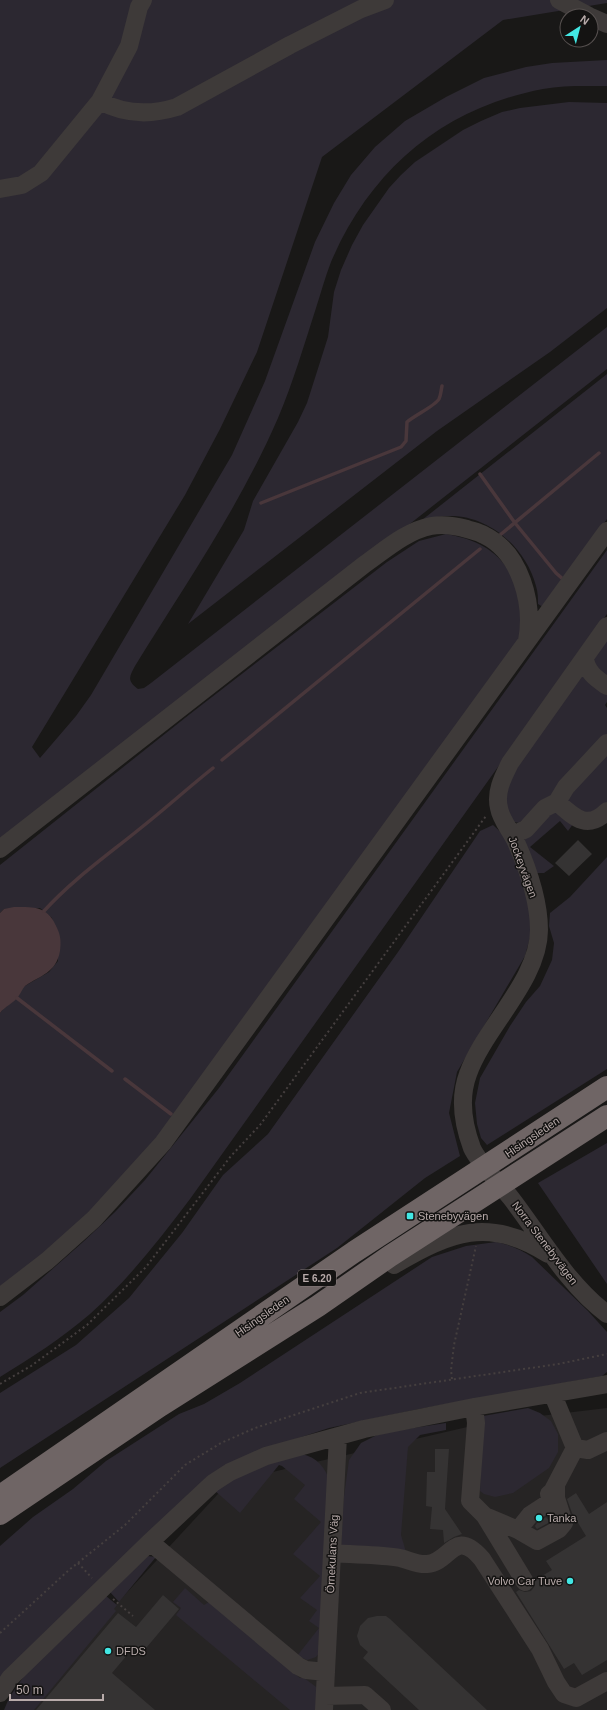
<svg xmlns="http://www.w3.org/2000/svg" width="607" height="1710" font-family="Arial,sans-serif">
<style>
.built{fill:#262424}
.green{fill:#2c2831}
.water{fill:#49373b}
.lines{fill:none;stroke-linecap:round;stroke-linejoin:round}
.stream{stroke:#49373b;stroke-width:3.5}
.building{fill:#353333}
.path{stroke:#453f3f;stroke-width:2;stroke-dasharray:2 3;stroke-linecap:butt}
.minor{stroke:#3e3a39;stroke-width:18}
.highway{stroke:#6f6565;stroke-width:22}
.poi-dot{fill:#42e7e4;stroke:#141312;stroke-width:1.5}
.labels{text-anchor:middle;stroke-width:3;stroke-linejoin:round;paint-order:stroke}
.shield{fill:#141312;stroke:#877d7c;stroke-width:1}
.shield-label{font-size:10px;font-weight:bold;fill:#b8abaa}
.street-label{font-size:11px;fill:#b8abaa;stroke:#141312}
.poi-label{font-size:11px;fill:#b8abaa;stroke:#141312;text-anchor:start}
</style>
<rect width="100%" height="100%" fill="#191817"/>
<path class="built" d="M607,1408V1710H12L23,1705L229,1482L489,1422Z"/>
<path class="green" d="M0,0H607V3L503,20L322,157L257,352L220,429L185,495L32,747L40,758L76,716L91,695L232,455L265,381L315,242L334,203L351,175L375,147L405,121L446,97L484,78L526,67L552,63L607,60V86C586,86 564,85 543,89C443,108 371,169 331,262C325,277 321,293 316,308C304,345 293,383 278,418C240,506 185,585 135,666C129,677 127,681 138,689L144,688L151,683L607,327V369L0,846Z
M569,102L607,103V308L550,352L437,431L188,624L244,530L253,501L298,422L307,403L328,337L334,292L341,270L352,245L363,225L389,188L401,175L415,162L463,130L481,121L502,112L520,108Z
M607,374V519L543,607L538,604C538,599 538,592 536,586C526,548 489,515 449,516C440,516 431,518 422,520Z
M446,534C481,540 504,554 518,588C523,600 523,620 525,634L203,1085L93,1213L0,1289V1013L4,1008L17,998L23,987L49,972L58,961L52,918L40,908L4,909L0,913V865L190,714L387,562L419,541Z
M607,550V614L190,1199C159,1240 128,1280 90,1314C62,1338 31,1358 0,1377V1312L23,1295L83,1242L115,1212L145,1180L219,1088Z
M607,635V683L591,663Z
M581,672L607,690V702L605,705L607,708V739L557,792L519,823L514,822L502,804L503,788Z
M607,748V802L599,809L586,815L568,805L566,793Z
M554,810L573,824L568,831L560,821L530,847L554,866L544,873H537L524,843L525,838Z
M493,825L505,836L532,906L531,934L525,956L457,1072L449,1113L460,1156L425,1178L337,1248L0,1468V1393L76,1345L129,1298L182,1233L223,1175L268,1134L398,952L480,831Z
M607,857V1069L487,1145L481,1138L477,1124L475,1103L480,1078L510,1026L526,1002L540,986L552,960L554,943L549,926L550,913L570,897Z
M607,1143V1284L538,1183Z
M496,1242C510,1245 520,1249 532,1257L588,1311L607,1332V1372L602,1376L419,1409L329,1428L265,1449L0,1680V1546L33,1517L73,1489L106,1461L179,1414L204,1404L240,1383L432,1257L466,1246Z
M528,1408L540,1413L551,1421L558,1434V1452L549,1468L513,1493L495,1497L484,1494L480,1491L483,1416Z
M446,1423V1430L420,1435L408,1447L401,1535L406,1552L341,1546L344,1496L349,1460L361,1443L377,1435L393,1431Z
M297,1453C312,1455 323,1463 328,1477L320,1652L316,1657L307,1660L297,1656L319,1628L309,1621L317,1610L300,1598L320,1576L293,1554L321,1522L294,1499L305,1485L282,1466L279,1465L240,1513L214,1490L234,1474Z
M148,1556L156,1557L119,1602L110,1592Z
M185,1588L204,1605L209,1602L291,1671L300,1678H304L319,1689L318,1710H290L176,1615L181,1608L173,1602Z
M106,1596L117,1605L114,1609L116,1611L34,1710H4L9,1698L28,1670Z"/>
<path class="water" d="M14,907C35,907 48,906 57,928C61,936 61,943 60,951C56,973 41,975 25,986C22,989 21,993 18,997C14,1003 5,1006 0,1013V913L4,909Z"/>
<g class="lines">
<path class="stream" d="M480,474L515,523L556,573L564,580
M261,503L401,447L406,441L407,422C415,415 435,406 439,399C441,395 441,390 442,386
M500,535L599,453
M222,760L480,549
M44,911C73,879 109,854 142,827C166,808 189,787 213,768
M17,998L112,1071
M125,1079L171,1114"/>
</g>
<path class="building" d="M578,840L592,854L569,876L555,863Z
M435,1449H449L445,1509L462,1534L454,1537L444,1543L443,1530L430,1529L432,1507L426,1506L427,1472H435Z
M576,1493L589,1514L607,1502V1660L582,1675L574,1663L564,1669L516,1592L519,1590L525,1592L531,1591L534,1587L535,1580L552,1570L546,1561L586,1536L572,1513L567,1499Z
M546,1517L550,1522L537,1529L536,1528L535,1526L537,1523Z
M163,1595L179,1609L141,1654L133,1648L112,1673L155,1710H36L118,1613L136,1627Z
M377,1616H386L390,1619L487,1710H419L363,1658L368,1652L360,1645L357,1636L360,1626L368,1618Z"/>
<g class="lines">
<path class="path" d="M452,1379L451,1370L454,1345L476,1246
M0,1384L31,1366L87,1325L146,1267L231,1156L260,1125L486,816
M78,1563L92,1578
M113,1599L133,1616
M0,1633L69,1570L125,1525L185,1465L221,1443L255,1428L360,1393L558,1364L607,1354"/>
<path class="minor" d="M559,0L589,16
M591,17L607,24
M100,101C125,115 151,115 177,107L290,45L361,9L385,0
M0,189L22,185L41,173L100,101L129,46L139,7L143,0
M607,626L510,763C503,777 495,792 499,808C501,820 511,831 516,842C528,869 539,900 539,930C539,980 484,1028 468,1074C459,1098 463,1124 472,1148C478,1162 500,1184 511,1198C541,1237 567,1284 607,1314
M585,658C586,672 597,679 607,686
M557,802L566,787L607,743
M513,835L526,829L545,808L557,802C574,817 587,831 607,811
M0,849L365,564C385,550 406,531 431,526C442,524 456,526 467,529C473,531 479,532 484,535C521,553 534,604 527,641
M394,1265C450,1232 489,1216 548,1254
M0,1297L47,1261L94,1219L163,1143L607,531
M553,1395L575,1448
M474,1407L476,1423L470,1501L485,1516L518,1530L530,1515L556,1498V1484
M575,1448L588,1450L607,1441
M549,1494L552,1492L575,1448
M485,1516L525,1582
M518,1530L537,1541L559,1529L564,1523L556,1498
M150,1542L298,1666L306,1670L326,1672
M332,1553C354,1555 379,1554 400,1558C409,1560 418,1565 427,1564C451,1562 454,1527 482,1559L540,1649L556,1682L564,1694L576,1698L607,1681
M0,1693L10,1678L150,1542L213,1483L230,1472L266,1456L364,1429L474,1407L607,1384
M325,1696L365,1695L382,1710
M324,1710L338,1436"/>
<path class="highway" d="M0,1496L354,1252L607,1087
M0,1514L160,1406L318,1306L390,1256L607,1116"/>
</g>
<g class="poi-dot">
<rect x="406" y="1212" width="8" height="8" rx="2"/>
<circle cx="539" cy="1518" r="4"/>
<circle cx="570" cy="1581" r="4"/>
<circle cx="108" cy="1651" r="4"/>
</g>
<g class="labels">
<rect class="shield" x="298" y="1270" width="38" height="16" rx="3"/>
<g class="shield-label">
<text x="317" y="1282">E 6.20</text>
</g>
<g class="street-label">
<text transform="translate(523 867) rotate(70)" y="4">Jockeyvägen</text>
<text transform="translate(532 1137) rotate(-34)" y="4">Hisingsleden</text>
<text transform="translate(545 1243) rotate(53)" y="4">Norra Stenebyvägen</text>
<text transform="translate(262 1316) rotate(-35)" y="4">Hisingsleden</text>
<text transform="translate(332 1554) rotate(-87)" y="4">Örnekulans Väg</text>
</g>
<g class="poi-label">
<text x="418" y="1220">Stenebyvägen</text>
<text x="547" y="1522">Tanka</text>
<text x="562" y="1585" text-anchor="end">Volvo Car Tuve</text>
<text x="116" y="1655">DFDS</text>
</g>
</g>
<g transform="translate(579 28) rotate(36)"><circle r="19" fill="#141312" stroke="#56504f"/>
<path d="M0-3L7 15L0 10L-7 15Z" fill="#42e7e4"/>
<text y="-6" font-size="11" font-weight="bold" text-anchor="middle" fill="#b8abaa">N</text>
</g>
<path d="M10 1694v6h93v-6" fill="none" stroke="#b8abaa" stroke-width="2"/>
<text x="16" y="1694" font-size="12" fill="#b8abaa" stroke="#141312" stroke-width="3" paint-order="stroke">50 m</text>
</svg>
